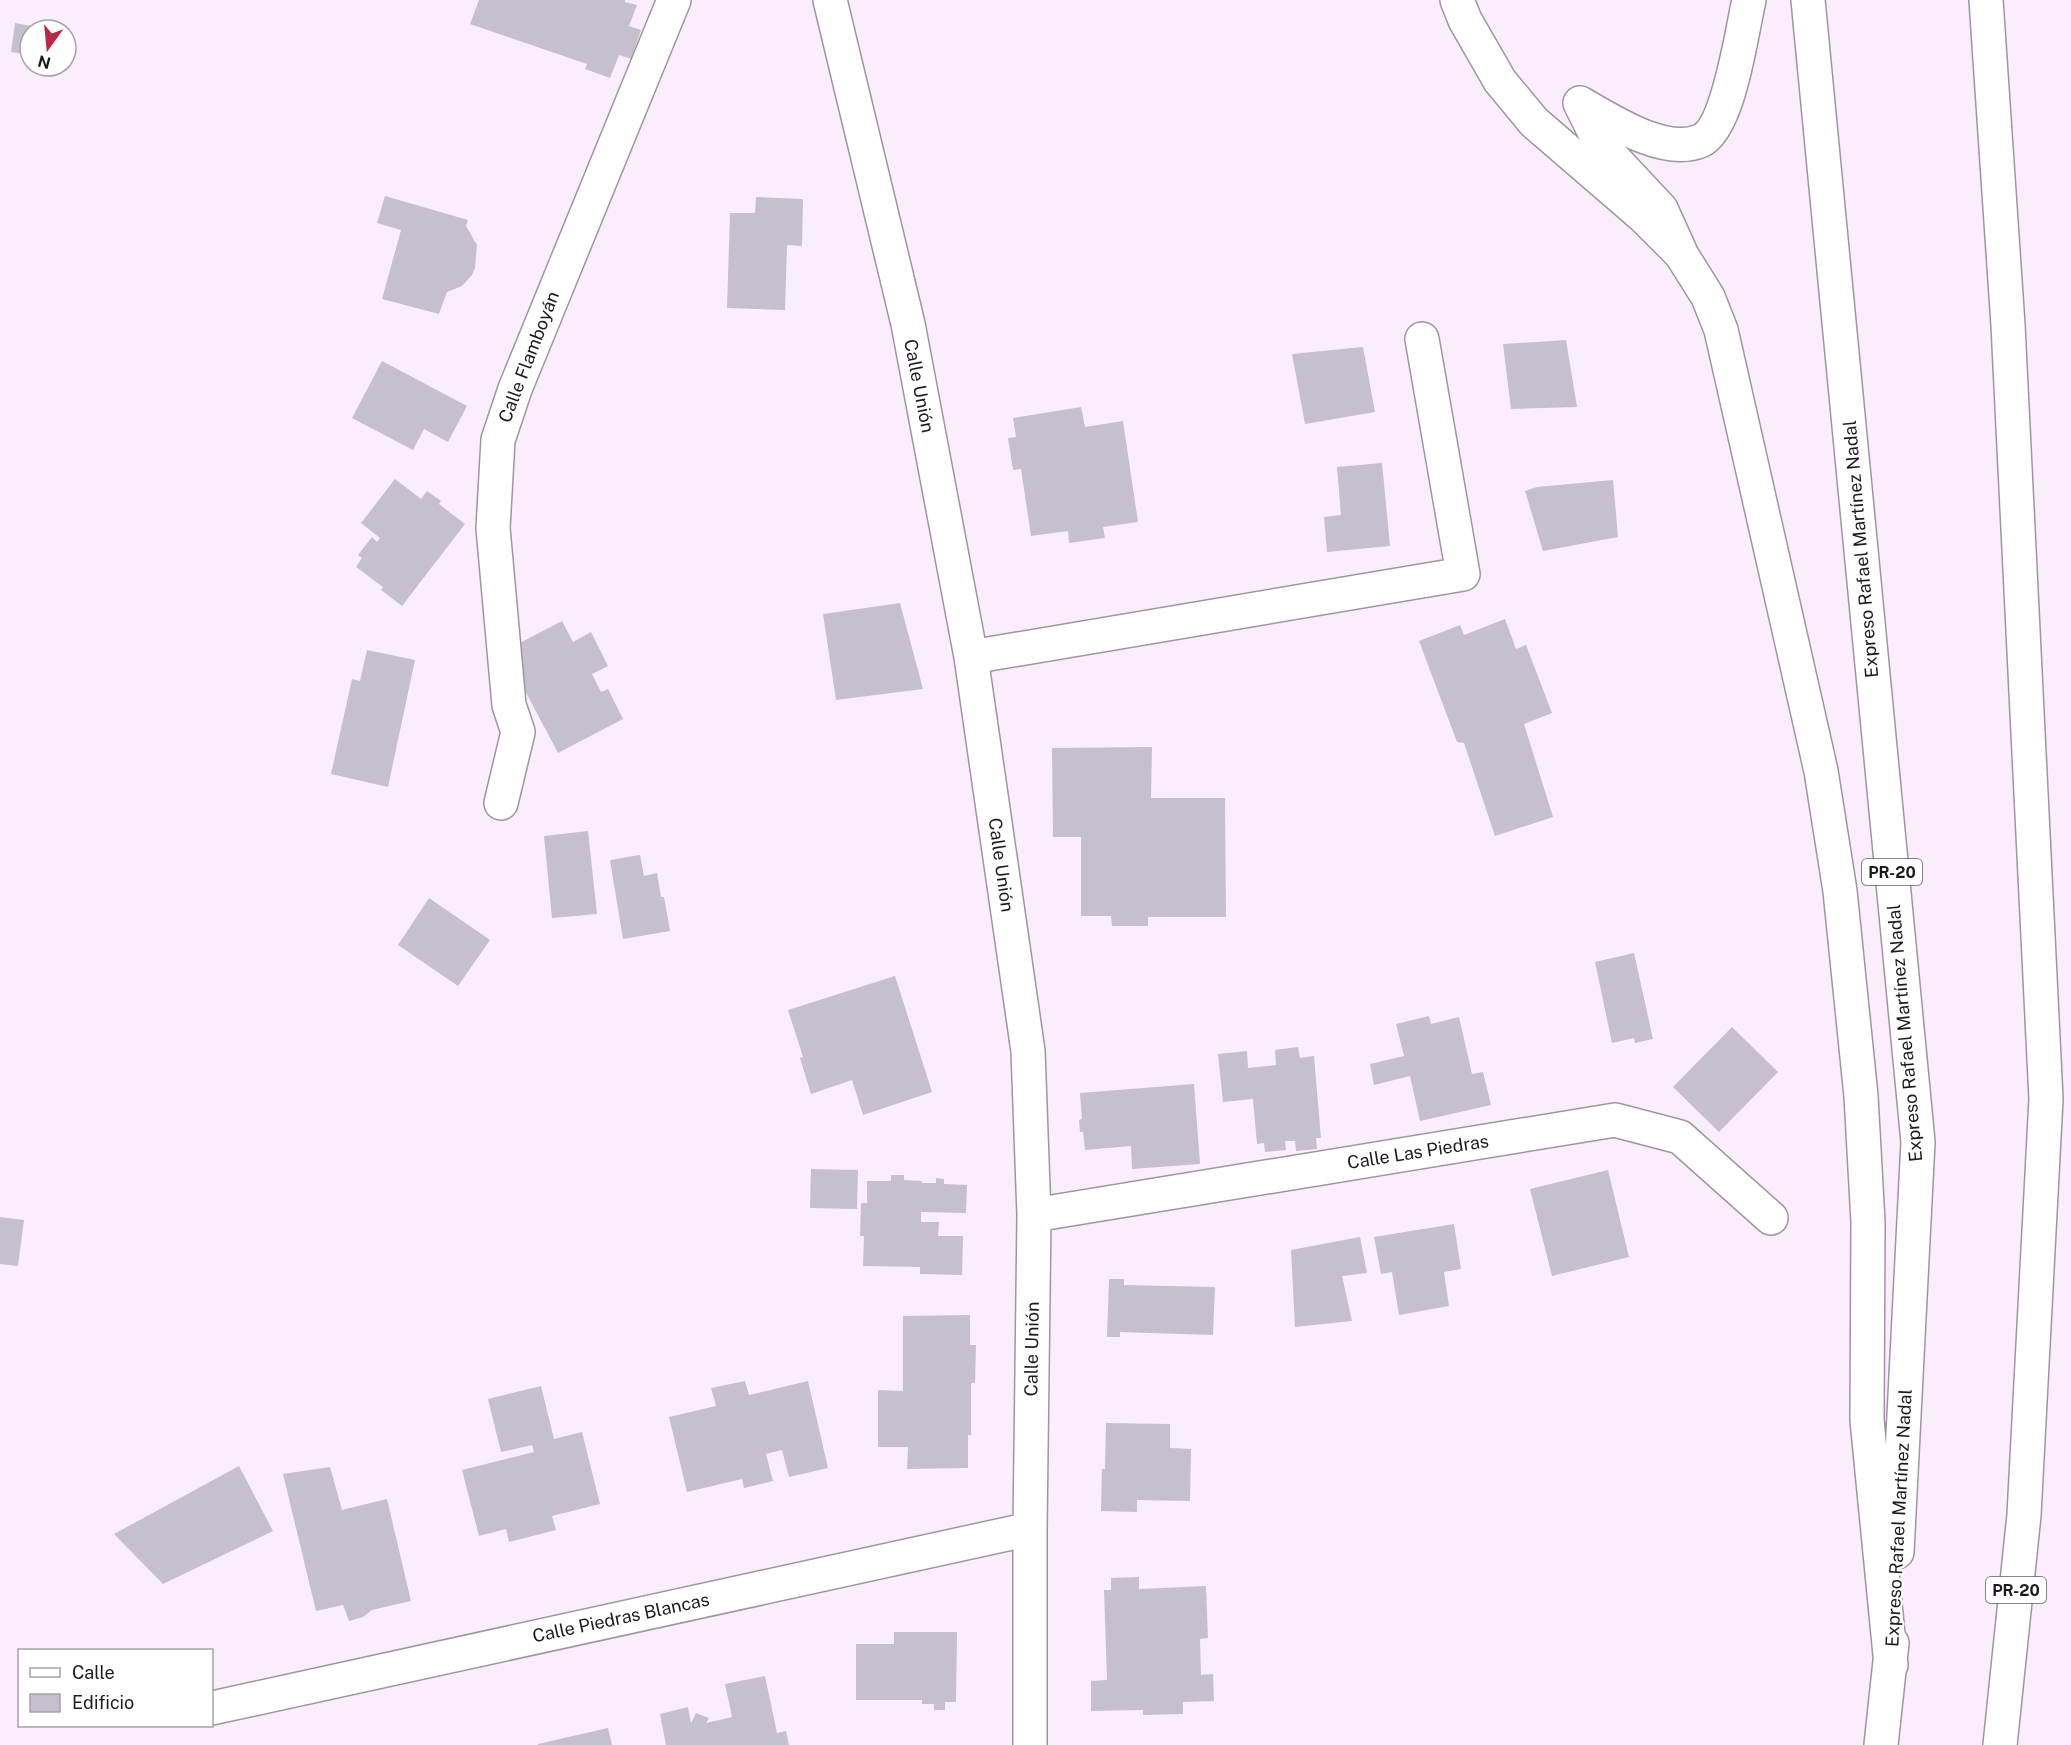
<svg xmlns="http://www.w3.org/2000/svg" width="2071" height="1745" font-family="'Public Sans',sans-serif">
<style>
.building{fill:#c5bfce}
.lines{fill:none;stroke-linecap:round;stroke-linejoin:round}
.minor-casing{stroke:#9f95a1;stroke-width:36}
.highway-casing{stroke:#9f95a1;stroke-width:36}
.minor{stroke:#fff;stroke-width:33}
.highway{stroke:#fff;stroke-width:33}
.labels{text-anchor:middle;stroke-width:4.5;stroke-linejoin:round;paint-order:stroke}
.shield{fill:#fff;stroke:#615e62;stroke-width:1.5}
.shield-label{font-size:16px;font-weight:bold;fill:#1d191e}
.street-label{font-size:18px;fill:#1d191e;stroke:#fff}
</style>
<rect width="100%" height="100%" fill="#faeefc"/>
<path class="building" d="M479,0H625V2L637,5L629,26L641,30L631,59L619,55L610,78L585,69L587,64L470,24Z
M15,23L37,27V30H30V55L11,52Z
M385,196L468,220L466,226L477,245L475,268L472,275L462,286L447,292L439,314L382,299L401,230L377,223Z
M756,197L803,199L802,246L787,245L785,310L727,308L730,213H755Z
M1566,340L1577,407L1511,409L1503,344Z
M1363,347L1375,412L1305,424L1292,354Z
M382,361L467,406L448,442L424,429L413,450L352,418Z
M1081,407L1085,427L1123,421L1138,522L1103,527L1105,538L1069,543L1068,531L1031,536L1021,469L1013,470L1008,438L1016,437L1013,418Z
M1382,463L1390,546L1327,552L1324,517L1341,515L1337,467Z
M395,479L421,499L427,491L441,501L439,504L465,524L402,606L381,590L383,587L356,567L362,558L358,555L372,537L377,542L380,538L361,523Z
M1613,480L1618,537L1543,551L1525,491L1537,487Z
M900,603L923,689L836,700L823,614Z
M1505,619L1516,649L1526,645L1552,713L1524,724L1553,817L1495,836L1464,743L1457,742L1419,641L1460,625L1464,635Z
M562,621L573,642L591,632L608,666L592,674L601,692L608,689L623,719L558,753L504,651Z
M367,650L415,660L388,787L331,774L352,679L360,681Z
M1152,747L1151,798H1225L1226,917H1148V926H1112L1111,916H1081V837H1053L1052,748Z
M588,831L597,914L552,918L544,836Z
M640,855L644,876L657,873L661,897H664L670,931L623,939L610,860Z
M429,898L490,940L458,986L398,945Z
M1634,953L1653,1039L1635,1043L1634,1038L1612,1043L1595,962Z
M895,976L932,1092L863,1115L852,1080L811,1094L800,1058L803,1057L788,1010Z
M1429,1016L1431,1024L1459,1017L1472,1074L1483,1072L1491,1105L1420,1121L1410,1076L1374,1085L1370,1064L1404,1056L1396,1024Z
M1732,1027L1778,1072L1719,1132L1673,1087Z
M1298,1047L1300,1058L1314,1056L1321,1138H1316L1317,1149L1296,1151L1295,1141H1285L1286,1150L1265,1152L1264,1143L1257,1144L1253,1099L1223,1102L1218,1054L1247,1051L1248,1068L1276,1065L1275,1050Z
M1194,1084L1200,1164L1132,1169L1131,1146L1085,1150L1083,1132H1080L1079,1120L1082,1119L1080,1093Z
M811,1169L858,1170L857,1209L810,1208Z
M1608,1170L1629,1257L1552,1276L1530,1189Z
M891,1175H904V1180L922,1181V1183H936V1178L944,1179V1184L967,1185L966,1213L921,1212V1222H939L938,1236H963L962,1275L920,1274V1267L863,1266L864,1236H860L861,1203H867V1181H891Z
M0,1217L24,1220L18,1266L0,1264Z
M1454,1224L1461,1269L1444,1272L1449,1306L1399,1315L1392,1272L1381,1274L1374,1237Z
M1360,1237L1367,1273L1342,1276L1352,1321L1295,1327L1291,1250Z
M1109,1279H1124V1285L1215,1287L1213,1335L1120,1332V1337H1107Z
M970,1315V1345H976L975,1383H971V1435H968V1468L907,1469L908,1447H878V1390L903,1391V1316Z
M745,1381L749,1395L808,1381L828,1468L789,1477L782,1450L766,1454L773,1481L744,1488L742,1479L687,1492L669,1417L716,1406L711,1388Z
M541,1386L554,1439L582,1432L600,1504L552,1516L556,1530L509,1542L506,1529L479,1536L462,1470L534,1452L532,1445L501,1452L488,1399Z
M1106,1423L1170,1424V1448L1191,1449L1190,1501L1137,1500V1512L1101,1511L1102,1469H1105Z
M239,1466L273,1531L163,1584L114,1534Z
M330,1467L342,1510L387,1499L411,1601L372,1610L363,1617L349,1621L343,1605L316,1611L283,1474Z
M1139,1577V1589L1206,1586L1208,1638L1200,1639L1201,1675L1213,1674L1214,1701L1183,1702V1714L1143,1715V1710L1091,1711V1681L1107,1680L1104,1590H1111V1578Z
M894,1632H957L956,1702H945V1710H934V1704H922V1700H856V1644H894Z
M765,1676L777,1733L786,1731L789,1745H666L660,1714L688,1707L691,1723L696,1713L709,1718L706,1723L732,1717L725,1684Z
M608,1728L612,1745H538V1744Z"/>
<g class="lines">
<defs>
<path id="minor" d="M830,0L908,324L971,657L1028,1051L1034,1215L1030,1529V1745
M1580,103C1610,120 1664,156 1700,141C1729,129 1742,30 1749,0
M1580,103L1601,145L1661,209L1680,251
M971,657L1463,574L1422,339
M501,803L518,732L509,705L493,528L498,440L515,389L674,0
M1034,1215L1615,1120L1680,1137L1771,1218
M212,1708L1030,1529"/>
<path id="highway" d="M1457,0L1465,20L1500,81L1534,122L1643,216L1681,254L1708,297L1721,330L1821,771L1840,891L1861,1096L1868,1222L1867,1420L1891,1665
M1808,0L1918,1142L1897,1552
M1986,0L2008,325L2046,1099L2024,1515L2000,1745
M1881,1745L1892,1643"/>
</defs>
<use href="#minor" class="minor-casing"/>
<use href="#highway" class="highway-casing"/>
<use href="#minor" class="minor"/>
<use href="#highway" class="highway"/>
</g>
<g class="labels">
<g class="shield">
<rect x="1862" y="859" width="60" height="26" rx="4.5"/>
<rect x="1986" y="1577" width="60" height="26" rx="4.5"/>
</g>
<g class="shield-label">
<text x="1892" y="878">PR-20</text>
<text x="2016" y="1596">PR-20</text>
</g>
<g class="street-label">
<text transform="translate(529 357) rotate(-69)" y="6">Calle Flamboyán</text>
<text transform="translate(919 386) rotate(79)" y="6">Calle Unión</text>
<text transform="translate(1861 549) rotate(-95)" y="6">Expreso Rafael Martínez Nadal</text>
<text transform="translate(1001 865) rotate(82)" y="6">Calle Unión</text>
<text transform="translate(1905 1033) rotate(-95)" y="6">Expreso Rafael Martínez Nadal</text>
<text transform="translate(1418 1152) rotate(-9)" y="6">Calle Las Piedras</text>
<text transform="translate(1032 1349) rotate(-89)" y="6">Calle Unión</text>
<text transform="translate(1899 1518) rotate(-87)" y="6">Expreso Rafael Martínez Nadal</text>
<text transform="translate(621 1618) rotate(-12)" y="6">Calle Piedras Blancas</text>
</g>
</g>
<rect x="18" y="1649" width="195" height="78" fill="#ffffff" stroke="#a5a3a5" stroke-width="1.5"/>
<rect x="30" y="1668" width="30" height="9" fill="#ffffff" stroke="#a5a3a5" stroke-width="1.5"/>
<text x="72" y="1679" font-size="18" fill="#1d191e">Calle</text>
<rect x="30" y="1694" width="30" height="18" fill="#c5bfce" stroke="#a5a3a5" stroke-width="1.5"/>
<text x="72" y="1709" font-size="18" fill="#1d191e">Edificio</text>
<g transform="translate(48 48) rotate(195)"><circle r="28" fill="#ffffff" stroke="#a5a3a5" stroke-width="1.5"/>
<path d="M0-4.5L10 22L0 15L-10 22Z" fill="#b92849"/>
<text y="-9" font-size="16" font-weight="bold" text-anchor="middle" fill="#1d191e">N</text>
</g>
</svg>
